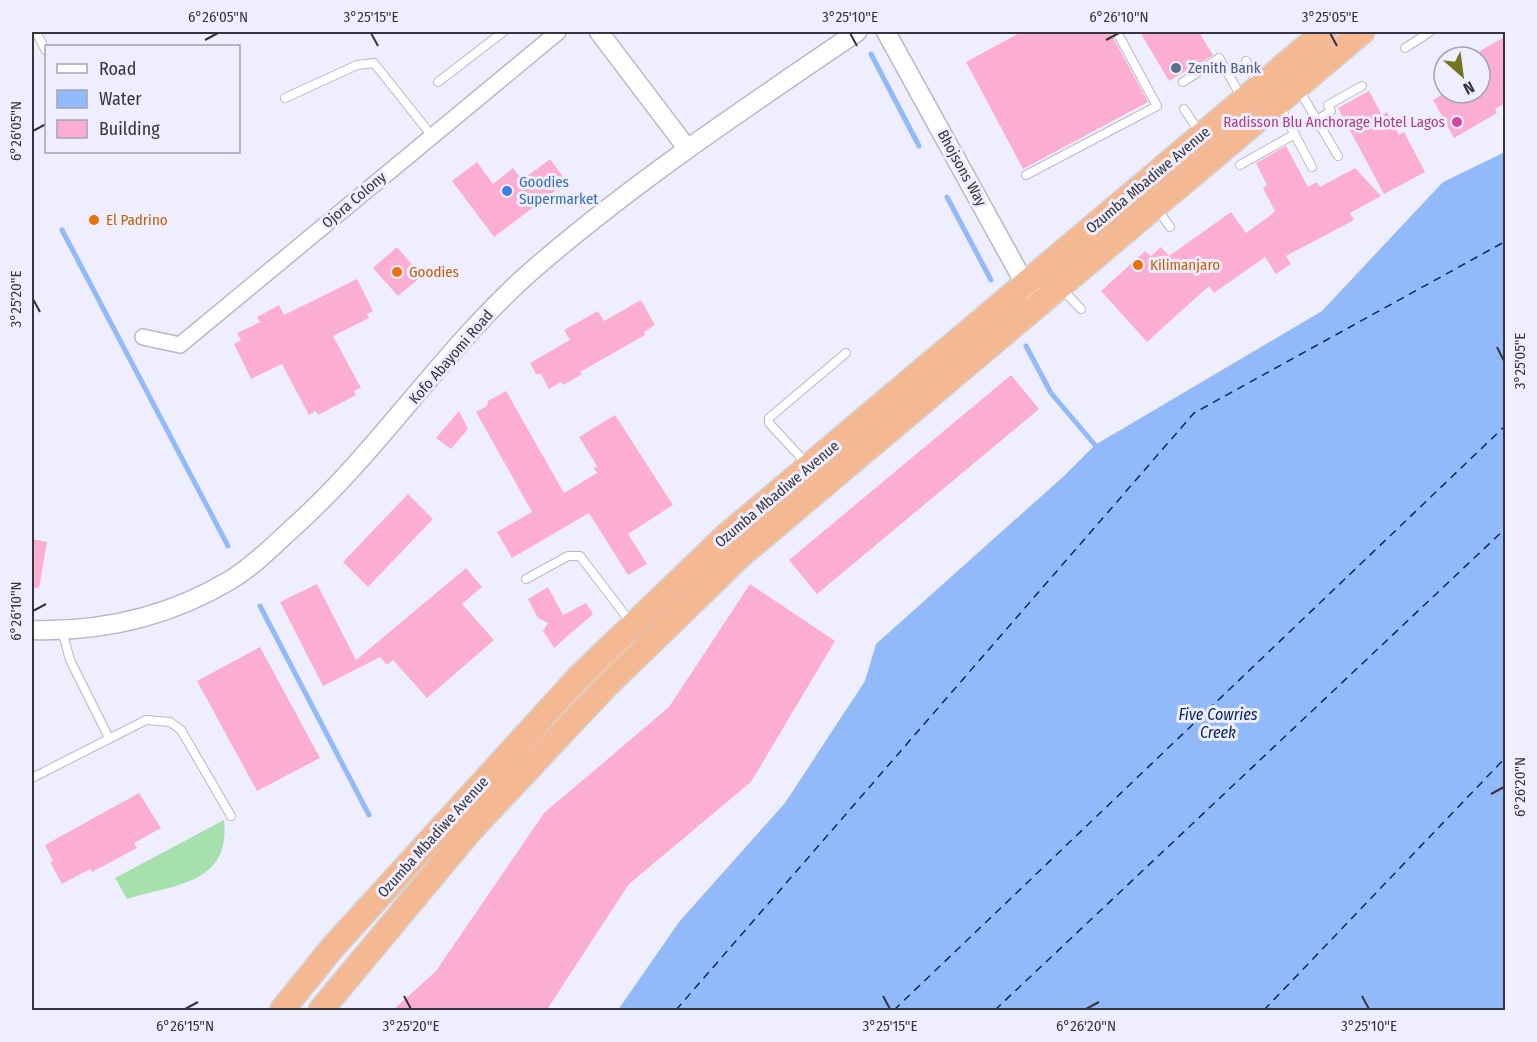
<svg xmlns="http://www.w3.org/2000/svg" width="1537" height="1042" font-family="'Fira Sans Condensed',sans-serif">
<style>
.green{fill:#a5e0ad}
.water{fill:#92bafa}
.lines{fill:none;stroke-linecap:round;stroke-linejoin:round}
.stream{stroke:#92bafa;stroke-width:5}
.ferry{stroke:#062960;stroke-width:1.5;stroke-dasharray:8 6;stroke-linecap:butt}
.building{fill:#fcaed2}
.service-casing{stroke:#b9b7ca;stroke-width:10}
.minor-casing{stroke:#b9b7ca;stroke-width:18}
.tertiary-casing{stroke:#b9b7ca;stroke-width:21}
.trunk-casing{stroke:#d3d3d4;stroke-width:27}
.service{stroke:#fff;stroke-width:8}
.minor{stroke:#fff;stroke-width:15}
.tertiary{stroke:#fff;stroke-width:18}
.trunk{stroke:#f4b893;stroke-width:24}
.ticks{fill:none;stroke:#36353d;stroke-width:2}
.service-dot{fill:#5c6f8a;stroke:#efeefe;stroke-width:2}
.hotel-dot{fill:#d1479c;stroke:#efeefe;stroke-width:2}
.shop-dot{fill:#3f7fe0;stroke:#efeefe;stroke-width:2}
.food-dot{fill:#e8710a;stroke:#efeefe;stroke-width:2}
.labels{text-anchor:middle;stroke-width:6;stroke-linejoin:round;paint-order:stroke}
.service-label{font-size:15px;fill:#4e5e75;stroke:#efeefe;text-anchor:start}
.hotel-label{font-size:15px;fill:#b23c85;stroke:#efeefe;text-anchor:end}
.street-label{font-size:15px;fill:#36353d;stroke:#efeefe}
.shop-label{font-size:15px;fill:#366cbe;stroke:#efeefe;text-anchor:start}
.food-label{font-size:15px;fill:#c56008;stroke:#efeefe;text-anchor:start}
.water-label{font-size:16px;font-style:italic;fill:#062960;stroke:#efeefe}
.neatline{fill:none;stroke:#36353d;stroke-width:2}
.ticks-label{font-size:15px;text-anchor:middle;fill:#36353d}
</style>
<rect width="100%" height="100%" fill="#efeefe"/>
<path class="green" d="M224,820C231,884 175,884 127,899L115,878Z"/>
<path class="water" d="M1505,152V1010H618L679,922L785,803L865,681L876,644L1064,476L1095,445L1322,311L1443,182Z"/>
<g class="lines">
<path class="stream" d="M871,54L919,146
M947,197L991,280
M62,230L228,546
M1026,346L1051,393L1095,445
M260,606L369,815"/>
<path class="ferry" d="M676,1010L1194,413L1506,241
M894,1010L1506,425
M995,1010L1506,528
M1264,1010L1506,757"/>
</g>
<path class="building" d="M1021,32H1110L1148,102L1023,169L966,62Z
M1140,32H1199L1213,55L1169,81Z
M1506,36V103L1495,109L1497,113L1454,138L1433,100L1445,93H1480V51Z
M1369,91L1382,115L1387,112L1399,135L1404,132L1425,172L1384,194L1338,108Z
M1286,146L1308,187L1317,182L1320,187L1355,168L1381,196L1350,213L1354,220L1286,256L1291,264L1276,274L1265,257L1214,293L1209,286L1147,342L1101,291L1145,251L1151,256L1161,247L1169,256L1231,212L1246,233L1271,215L1275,211L1263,188L1267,185L1256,163Z
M550,159L567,182L494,237L452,181L477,162L493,184L513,168L522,180Z
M397,247L422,276L398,296L373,268Z
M357,279L373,311L367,314L369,318L333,336L361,388L354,391L356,395L318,415L316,411L309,415L282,364L251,379L234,344L241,340L237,333L260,322L257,317L279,305L284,315Z
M641,300L655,325L644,332L645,335L580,372L582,374L563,385L561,382L549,389L541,374H536L530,363L570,340L564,330L598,311L604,321Z
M1011,375L1039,409L817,594L789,560Z
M506,391L564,493L597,473L594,468L597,466L579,437L615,415L673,505L628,534L647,564L628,575L589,513L512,558L497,532L532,512L476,412L487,406L488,401Z
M459,411L468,429L451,449L436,438Z
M408,494L433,519L368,587L343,562Z
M32,539L47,542L39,588L32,587Z
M466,568L482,587L462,604L494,640L427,698L393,660L387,665L380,657L323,686L280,602L317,584L356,660Z
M750,584L835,641L751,782L629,884L546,1011H392L436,971L544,813L669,707Z
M548,587L563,615L586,603L593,614L554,648L543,631L548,623L538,618L528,599Z
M260,647L320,758L257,791L197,681Z
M139,793L161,828L134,843L137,848L92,872L90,869L62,884L50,862L53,861L45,845Z"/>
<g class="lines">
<defs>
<path id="service" d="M36,32L46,51
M1405,48L1430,32
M1246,61L1259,85
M438,82L503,32
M1183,82L1219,58L1242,98
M1298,88L1338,156
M285,98L357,65L374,63L432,136
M1279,105L1312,167
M1184,109L1200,133
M1317,120L1331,111L1328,105L1362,86
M1240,165L1295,134
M1026,175L1157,106L1117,32
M1157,209L1170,227
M1061,288L1081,309
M806,463L769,423V418L846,353
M526,579L568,556H580L632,624
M62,630L70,660L109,738
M32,778L146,720L170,722L181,730L231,816"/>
<path id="minor" d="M143,337L180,345L558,32"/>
<path id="tertiary" d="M599,32L687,148
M886,32L1025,284L1032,291
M32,630C102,632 171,616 232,579C255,565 276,543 296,525C383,446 447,344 536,267C637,180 747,107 857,32"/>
<path id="trunk" d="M282,1010L333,947L579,677L726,536L1324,32
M321,1010L469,832L605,687L741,555L1362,32"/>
</defs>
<use href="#service" class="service-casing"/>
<use href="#minor" class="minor-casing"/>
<use href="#tertiary" class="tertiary-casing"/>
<use href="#trunk" class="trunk-casing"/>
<use href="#service" class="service"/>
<use href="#minor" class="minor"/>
<use href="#tertiary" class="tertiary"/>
<use href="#trunk" class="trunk"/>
</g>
<path class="ticks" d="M371,33L378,46M850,33L857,46M1330,33L1337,46M205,40L218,33M1106,40L1119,33M33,131L46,124M33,299L40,312M1497,347L1504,361M33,611L46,604M1491,794L1504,787M404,996L411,1009M883,996L890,1009M1362,996L1369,1009M185,1009L198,1002M1086,1009L1099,1002"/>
<circle class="service-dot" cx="1176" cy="68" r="6"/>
<circle class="hotel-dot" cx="1457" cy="122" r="6"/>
<circle class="shop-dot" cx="507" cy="191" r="6"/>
<g class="food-dot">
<circle cx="94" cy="220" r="6"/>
<circle cx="1138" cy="265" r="6"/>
<circle cx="397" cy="272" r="6"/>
</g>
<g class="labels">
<g class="service-label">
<text x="1188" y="73">Zenith Bank</text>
</g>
<g class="hotel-label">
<text x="1445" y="127">Radisson Blu Anchorage Hotel Lagos</text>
</g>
<g class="street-label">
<text transform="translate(962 168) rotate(61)" y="5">Bhojsons Way</text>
<text transform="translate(1148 180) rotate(-40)" y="5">Ozumba Mbadiwe Avenue</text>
<text transform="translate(354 200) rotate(-40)" y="5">Ojora Colony</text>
<text transform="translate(451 357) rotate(-49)" y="5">Kofo Abayomi Road</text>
<text transform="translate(777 494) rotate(-40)" y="5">Ozumba Mbadiwe Avenue</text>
<text transform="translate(433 837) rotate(-48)" y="5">Ozumba Mbadiwe Avenue</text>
</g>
<g class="shop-label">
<text x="519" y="187">Goodies<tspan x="519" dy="17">Supermarket</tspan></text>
</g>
<g class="food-label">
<text x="106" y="225">El Padrino</text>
<text x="1150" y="270">Kilimanjaro</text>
<text x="409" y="277">Goodies</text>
</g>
<g class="water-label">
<text x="1218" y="720">Five Cowries<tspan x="1218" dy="18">Creek</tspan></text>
</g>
</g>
<rect width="1537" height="1042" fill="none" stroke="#efeefe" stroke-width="66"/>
<rect x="45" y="45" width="195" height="108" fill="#efeefe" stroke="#a5a4b1" stroke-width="1.5"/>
<rect x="57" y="64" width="30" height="9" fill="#ffffff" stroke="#a5a4b1" stroke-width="1.5"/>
<text x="99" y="75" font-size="18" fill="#36353d">Road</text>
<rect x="57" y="90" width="30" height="18" fill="#92bafa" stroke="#a5a4b1" stroke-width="1.5"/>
<text x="99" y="105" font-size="18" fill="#36353d">Water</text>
<rect x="57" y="120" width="30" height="18" fill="#fcaed2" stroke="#a5a4b1" stroke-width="1.5"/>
<text x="99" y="135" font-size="18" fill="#36353d">Building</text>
<g transform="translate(1462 75) rotate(152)"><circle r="28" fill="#efeefe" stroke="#a5a4b1" stroke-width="1.5"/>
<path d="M0-4.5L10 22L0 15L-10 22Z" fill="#74761d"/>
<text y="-9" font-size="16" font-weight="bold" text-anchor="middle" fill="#36353d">N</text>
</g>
<rect x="33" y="33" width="1471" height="976" class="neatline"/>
<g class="ticks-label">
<text x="218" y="22">6°26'05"N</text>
<text x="371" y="22">3°25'15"E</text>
<text x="850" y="22">3°25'10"E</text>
<text x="1119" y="22">6°26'10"N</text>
<text x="1330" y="22">3°25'05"E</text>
<text transform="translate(16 131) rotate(-90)" y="5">6°26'05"N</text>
<text transform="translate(16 299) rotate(-90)" y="5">3°25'20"E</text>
<text transform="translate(1520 361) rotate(-90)" y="5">3°25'05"E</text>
<text transform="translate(16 611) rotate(-90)" y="5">6°26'10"N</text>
<text transform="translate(1520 787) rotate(-90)" y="5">6°26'20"N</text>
<text x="185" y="1031">6°26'15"N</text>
<text x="411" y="1031">3°25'20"E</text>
<text x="890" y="1031">3°25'15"E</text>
<text x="1086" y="1031">6°26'20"N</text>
<text x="1369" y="1031">3°25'10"E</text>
</g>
</svg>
